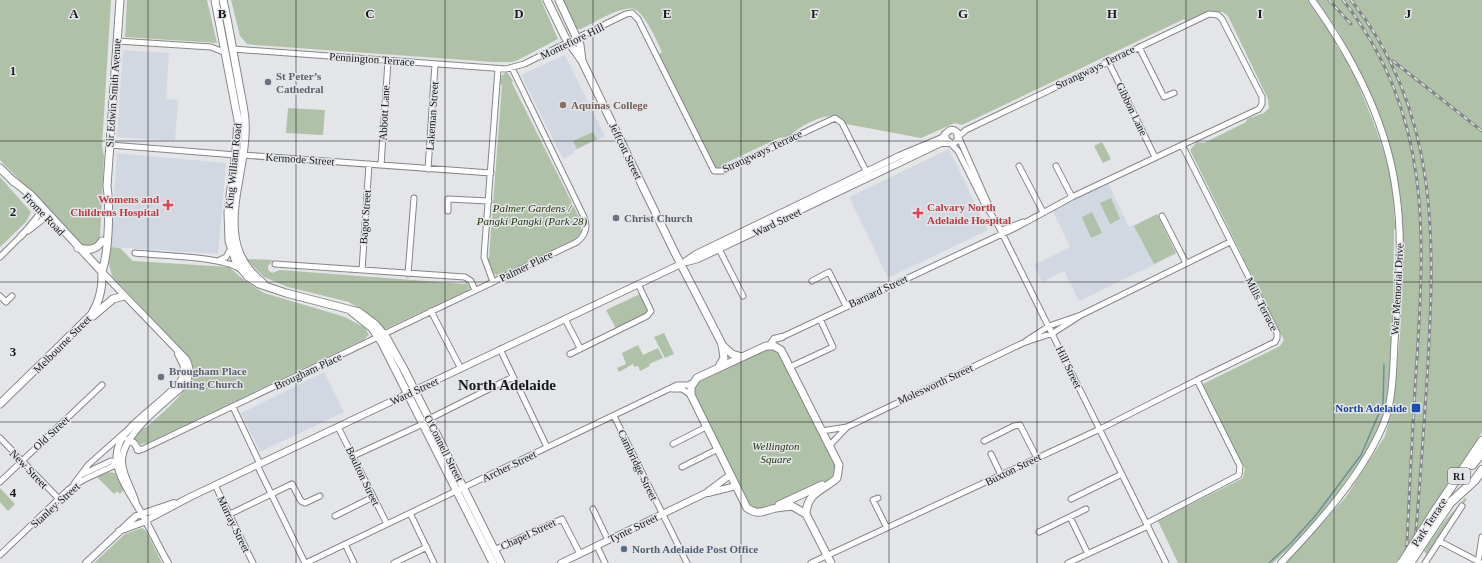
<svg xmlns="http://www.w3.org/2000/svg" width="1482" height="563" font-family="Georgia,serif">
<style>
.built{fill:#d2d8e1}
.green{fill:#afc1a6}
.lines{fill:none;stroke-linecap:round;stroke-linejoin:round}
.stream{stroke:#69909b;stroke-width:1.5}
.minor-casing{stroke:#848688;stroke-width:7}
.tertiary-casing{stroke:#848688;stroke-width:8}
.secondary-casing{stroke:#848688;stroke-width:9}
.trunk-casing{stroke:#848688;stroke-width:10}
.minor{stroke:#fff;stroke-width:5}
.tertiary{stroke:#fff;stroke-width:6}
.secondary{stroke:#fff;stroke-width:7}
.trunk{stroke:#fff;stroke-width:8}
.rail-casing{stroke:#858688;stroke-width:3}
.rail{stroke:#e4e5e8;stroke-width:1.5;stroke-dasharray:4.5;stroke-linecap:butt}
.trunk-bridge-casing{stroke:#848688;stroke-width:10;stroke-linecap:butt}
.trunk-bridge{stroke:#fff;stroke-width:8}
.grid{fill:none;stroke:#171819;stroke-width:1;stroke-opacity:0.55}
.worship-dot{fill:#6b7280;stroke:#e4e5e8;stroke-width:1.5}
.education-dot{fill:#8d6e63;stroke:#e4e5e8;stroke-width:1.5}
.health-dot{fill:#e0444e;stroke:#e4e5e8;stroke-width:1.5}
.transit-dot{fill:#1a4fb4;stroke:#e4e5e8;stroke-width:1.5}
.service-dot{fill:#5c6f8a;stroke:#e4e5e8;stroke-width:1.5}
.labels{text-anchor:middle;stroke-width:3;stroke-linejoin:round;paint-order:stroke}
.shield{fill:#e4e5e8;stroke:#545657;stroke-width:1}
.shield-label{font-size:10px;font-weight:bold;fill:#171819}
.street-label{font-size:11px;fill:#171819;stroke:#e4e5e8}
.worship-label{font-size:11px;font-weight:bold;fill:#5b616d;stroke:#e4e5e8;text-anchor:start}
.education-label{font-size:11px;font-weight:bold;fill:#785e54;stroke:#e4e5e8;text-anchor:start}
.health-label{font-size:11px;font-weight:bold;fill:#be3a42;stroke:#e4e5e8;text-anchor:end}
.park-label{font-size:11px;font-style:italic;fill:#1b3408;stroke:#e4e5e8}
.transit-label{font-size:11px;font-weight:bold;fill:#164399;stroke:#e4e5e8;text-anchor:end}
.service-label{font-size:11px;font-weight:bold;fill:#4e5e75;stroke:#e4e5e8;text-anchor:start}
.district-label{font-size:15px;font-weight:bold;fill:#171819;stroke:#e4e5e8}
.grid-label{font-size:13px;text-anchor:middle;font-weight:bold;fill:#171819;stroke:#e4e5e8;stroke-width:3;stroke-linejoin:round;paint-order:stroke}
</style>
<rect width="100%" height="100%" fill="#e4e5e8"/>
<path class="built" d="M123,50L169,53L166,99L178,100L175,141L117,137Z
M565,55L605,136L573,151L574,153L563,159L521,75Z
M949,149L988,230L888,278L849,197Z
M117,153L226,163L218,254L110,247Z
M1108,183L1129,227L1157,214L1176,254L1079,301L1064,271L1042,282L1034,265L1070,247L1052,210Z
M324,372L344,412L260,452L241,413Z"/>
<path class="green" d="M0,0H111L102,146L104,156L100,239L93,246H84L81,243L0,160Z
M127,0H207L217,43L125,37Z
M231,0H541L558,39L518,60L512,62H493L255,45L247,44L240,36Z
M561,0H1307L1321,20L1323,19C1332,29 1329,34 1337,43L1336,45L1352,68H1349L1354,74C1368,109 1384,145 1392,182C1396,197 1391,214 1397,227L1394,230L1393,311L1389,377L1386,404L1379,428L1369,449L1326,508L1303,536L1273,563H1178L1158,521L1243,478L1245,469L1203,384L1280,346L1284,340L1246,263L1242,261L1243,257L1190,150L1197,142L1204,143L1246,122L1247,119L1264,113L1269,108L1268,99L1228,16L1223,12L1208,11L1186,22L1184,19L962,125L955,123L921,138L846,124C834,105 800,126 788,137L779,138L726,163L721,170L715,169L658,55L662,52C657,41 646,16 636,10C625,3 592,24 581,29H574Z
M1317,0H1482V432L1397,563H1286L1346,497L1385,436L1393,408L1400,335L1402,263L1401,206L1393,163L1369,92L1339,32Z
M507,72L513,81L512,83L581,221V233L575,239L497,276L491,271L487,263L489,257L502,85L500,84L501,76Z
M288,108L325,110L323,135L286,133Z
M593,132L597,139L577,149L573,141Z
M1102,142L1111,159L1103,163L1094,146Z
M0,177L31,212L26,222L0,247Z
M1111,198L1120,219L1110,224L1100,203Z
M1092,212L1102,233L1091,238L1082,217Z
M1157,214L1176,253L1154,264L1134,226Z
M110,247L120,248L133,261L229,267L245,281L264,293L345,317L365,328L369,335L363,340L147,443L136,445L132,440L141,429L147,427C162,412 208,379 188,356L112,276L109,264Z
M246,259L273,260L268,266V270L272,273L280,270L465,284L466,282L470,287L468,290L385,329L371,316L349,302L288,287L264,277Z
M642,293L649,307V313L617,330L606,310Z
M664,333L674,354L665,358L654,337Z
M638,345L643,355L658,348L663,358L649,364L650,366L640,371L638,366L634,367L633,364L619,372L617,368L626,364L622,353Z
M771,349L779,354L835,464C836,472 833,477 827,481L766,510H751L695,400L694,389L699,382L763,351Z
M109,472L115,473L124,489L120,494L117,491L114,494L97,477Z
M0,488L15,504L8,511L0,502Z
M1465,498L1467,499L1427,555L1424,551L1443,523Z
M142,528L146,531L162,563H94L125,534Z"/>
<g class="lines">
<path class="stream" d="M1269,563L1291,543L1316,515L1361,455L1383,404L1384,365"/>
<defs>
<path id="minor" d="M117,41L211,47L226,53
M1139,47L1164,97L1174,93
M233,49L506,69L524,64L626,14L632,13L638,19L714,171H722L835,118L842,123L868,175
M1108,61L1155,157
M959,136L966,130L1209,14L1218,15L1222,19L1262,97V104L1259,109L1182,145L1277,333V338L1275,342L1197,380L1240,466L1239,475L1147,523
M959,138L990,208
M951,144L958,151L983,201L999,227L1166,563
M110,145L236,155
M242,155L491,173
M381,165L388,61
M1019,166L1043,212
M1056,166L1072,197
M428,169L435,64
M448,211V199L489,201
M1162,216L1186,263
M1002,230L1023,222
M28,231L46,217
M23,234L41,212
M719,249L743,296
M135,253C161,256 221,256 240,269
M0,257L21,236
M218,261L226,257L230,250
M275,264L465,277L471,281L475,290
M362,270L369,164
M408,274L414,198
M812,281L829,272L846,306
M493,282L484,257L498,69
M0,296L6,302L12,296
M431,311L461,369
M565,319L580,348
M384,334L577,242C586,235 588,227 584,217L512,68
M782,337L1017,227L1072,197L1182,145
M1026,341L1049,326L1081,315L1230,242
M500,349L547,447
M570,354L647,316L651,311L638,284
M790,367L833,347L820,319
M672,389H682L691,395
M233,407L260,464
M614,416L687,563
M429,419L513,377
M338,427L387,524
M847,427L1023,343L1053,333L1081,315
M822,431L847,427L830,445
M0,438L59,499
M984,441L1014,426L1020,425L1037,458
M673,444L706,427
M137,450L143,449L378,337
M991,454L1001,475
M353,456L423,424
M257,465L305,563
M682,467L718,449
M83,474L111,461L120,462
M0,482L102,385
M74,484L88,465L124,433
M215,485L253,563
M878,498L873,500L887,528
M1071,499L1122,474
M593,509L608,540
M410,513L434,563
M230,514L292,484L301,501L305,503L320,496
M335,516L373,497
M1070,517L1088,554
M1039,532L1086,509
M1439,541L1481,563
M345,544L354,563
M597,546L605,563
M494,550L562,519L580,554
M0,555L69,489L85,479L120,463
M306,563L677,385H688L694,382
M394,563L427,547
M811,563L1100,429L1197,380
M1068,563L1148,526
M1425,563L1462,506
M1478,563L1482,537"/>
<path id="tertiary" d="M21,236L23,234
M687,262L698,259L719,249L941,143H948
M683,263L696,254L899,156L942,138C947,133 950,126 957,132L958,140L953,144L946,140L945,134
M102,272L186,359C191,368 191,376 184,385C165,403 120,435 122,463C123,477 133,490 136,504
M770,345L774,339L782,337
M128,440L134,443L139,450
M708,493L736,486
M119,531L141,523L190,497L681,264
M86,563L136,516L174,503
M168,563C157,544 148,523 136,504C120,477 104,454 131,427C145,412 171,395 182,379L184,366L178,354
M561,563L706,493L730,475
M1281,563C1319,523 1363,474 1384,423C1394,398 1393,362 1395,334C1399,287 1403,238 1396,192C1387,122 1352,56 1312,0"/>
<path id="secondary" d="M215,0L238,120L236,150L228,212L229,241L236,262L248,277L259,284L286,293L359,312L375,324L386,337L405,371L501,563
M223,0C229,26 233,52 238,78C240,92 244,106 245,120C249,175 208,241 263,283
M547,0L565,37L582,61L675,253L722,344L724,358L718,368
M559,0L580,45L582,61
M0,168L14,182
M11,179L32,196L102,272
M78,248C88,250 96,251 102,241
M102,272C109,250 110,208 107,186L120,0
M352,312L372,328L382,343L493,563
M93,316L113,299L124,296
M722,345L732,354L742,357
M0,404L91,315C100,301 104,283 101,267
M779,505L822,485
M806,514C807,492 823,491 837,478L839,465L781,350L774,346H766L697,378L691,387V395L747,508C758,515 761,512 772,509C779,507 786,507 792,506L806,514L831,563"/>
<path id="trunk" d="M1472,465L1482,453
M1435,511L1482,441
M1435,525L1451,502L1475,480L1482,470"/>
</defs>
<use href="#minor" class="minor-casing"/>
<use href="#tertiary" class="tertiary-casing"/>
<use href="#secondary" class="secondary-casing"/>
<use href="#trunk" class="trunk-casing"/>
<use href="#minor" class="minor"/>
<use href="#tertiary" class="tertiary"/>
<use href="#secondary" class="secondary"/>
<use href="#trunk" class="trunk"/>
<defs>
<path id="rail" d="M1329,0L1351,24
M1343,0C1433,115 1425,236 1416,373C1412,436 1409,500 1406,563
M1351,0C1441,112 1435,245 1427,379C1423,440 1419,502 1413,563
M1393,61L1482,131"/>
</defs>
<use href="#rail" class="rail-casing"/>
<use href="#rail" class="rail"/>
<defs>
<path id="trunk-bridge" d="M1402,563L1435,511
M1410,563L1435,525"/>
</defs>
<use href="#trunk-bridge" class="trunk-bridge-casing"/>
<use href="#trunk-bridge" class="trunk-bridge"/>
</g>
<path class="grid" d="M148,0V563M296,0V563M445,0V563M593,0V563M741,0V563M889,0V563M1037,0V563M1186,0V563M1334,0V563M0,141H1482M0,282H1482M0,422H1482"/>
<g class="worship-dot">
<circle cx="268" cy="82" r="4"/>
<circle cx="616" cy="218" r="4"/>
<circle cx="161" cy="377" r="4"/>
</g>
<circle class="education-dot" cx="563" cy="105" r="4"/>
<g class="health-dot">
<path d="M166 199h4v4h4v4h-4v4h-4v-4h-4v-4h4z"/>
<path d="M916 207h4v4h4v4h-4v4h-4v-4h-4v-4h4z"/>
</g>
<rect class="transit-dot" x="1411" y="403" width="10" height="10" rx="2"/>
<circle class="service-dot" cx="624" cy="549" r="4"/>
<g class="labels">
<rect class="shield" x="1448" y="468" width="22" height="16" rx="3"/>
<g class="shield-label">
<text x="1459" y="480">R1</text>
</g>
<g class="street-label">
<text transform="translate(572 41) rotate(-26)" y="4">Montefiore Hill</text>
<text transform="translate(372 59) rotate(4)" y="4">Pennington Terrace</text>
<text transform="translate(1095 67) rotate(-26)" y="4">Strangways Terrace</text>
<text transform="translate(113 93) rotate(-86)" y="4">Sir Edwin Smith Avenue</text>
<text transform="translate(1132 109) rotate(64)" y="4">Gibbon Lane</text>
<text transform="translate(384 113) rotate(-87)" y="4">Abbott Lane</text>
<text transform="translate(432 116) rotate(-86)" y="4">Lakeman Street</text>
<text transform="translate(626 151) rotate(64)" y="4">Jeffcott Street</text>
<text transform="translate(762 151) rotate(-25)" y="4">Strangways Terrace</text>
<text transform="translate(300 159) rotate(4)" y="4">Kermode Street</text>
<text transform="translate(233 166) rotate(-84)" y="4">King William Road</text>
<text transform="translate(44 214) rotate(46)" y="4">Frome Road</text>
<text transform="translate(365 217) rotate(-86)" y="4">Bagot Street</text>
<text transform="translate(777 222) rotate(-26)" y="4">Ward Street</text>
<text transform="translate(526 266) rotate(-26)" y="4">Palmer Place</text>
<text transform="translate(1397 289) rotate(-87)" y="4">War Memorial Drive</text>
<text transform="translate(878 291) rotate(-25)" y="4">Barnard Street</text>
<text transform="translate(1262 304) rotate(63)" y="4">Mills Terrace</text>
<text transform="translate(62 344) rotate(-45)" y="4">Melbourne Street</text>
<text transform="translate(1069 367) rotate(64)" y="4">Hill Street</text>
<text transform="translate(308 371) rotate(-25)" y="4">Brougham Place</text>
<text transform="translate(935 384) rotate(-25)" y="4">Molesworth Street</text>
<text transform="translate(414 391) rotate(-25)" y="4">Ward Street</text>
<text transform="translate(51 433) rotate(-43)" y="4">Old Street</text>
<text transform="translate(444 448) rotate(63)" y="4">O'Connell Street</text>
<text transform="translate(638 465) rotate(64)" y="4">Cambridge Street</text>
<text transform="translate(509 466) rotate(-26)" y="4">Archer Street</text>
<text transform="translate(29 469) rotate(46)" y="4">New Street</text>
<text transform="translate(1013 469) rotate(-26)" y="4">Buxton Street</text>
<text transform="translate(363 476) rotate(64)" y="4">Boulton Street</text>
<text transform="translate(55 505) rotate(-42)" y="4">Stanley Street</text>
<text transform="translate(1429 522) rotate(-57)" y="4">Park Terrace</text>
<text transform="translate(234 524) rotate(64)" y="4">Murray Street</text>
<text transform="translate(633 528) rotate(-26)" y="4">Tynte Street</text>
<text transform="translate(528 534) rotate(-25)" y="4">Chapel Street</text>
</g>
<g class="worship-label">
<text x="276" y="80">St Peter’s<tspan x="276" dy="13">Cathedral</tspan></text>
<text x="624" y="222">Christ Church</text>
<text x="169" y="375">Brougham Place<tspan x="169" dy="13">Uniting Church</tspan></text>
</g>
<g class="education-label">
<text x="571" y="109">Aquinas College</text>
</g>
<g class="health-label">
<text x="159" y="203">Womens and<tspan x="159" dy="13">Childrens Hospital</tspan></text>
<text x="927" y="211" text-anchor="start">Calvary North<tspan x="927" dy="13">Adelaide Hospital</tspan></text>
</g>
<g class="park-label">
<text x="532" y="212">Palmer Gardens /<tspan x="532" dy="13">Pangki Pangki (Park 28)</tspan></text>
<text x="776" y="450">Wellington<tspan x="776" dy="13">Square</tspan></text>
</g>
<g class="transit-label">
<text x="1407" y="412">North Adelaide</text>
</g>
<g class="service-label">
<text x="632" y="553">North Adelaide Post Office</text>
</g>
<g class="district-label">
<text x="507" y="390">North Adelaide</text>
</g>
</g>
<g class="grid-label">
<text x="74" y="18">A</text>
<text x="222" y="18">B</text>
<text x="370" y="18">C</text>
<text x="519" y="18">D</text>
<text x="667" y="18">E</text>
<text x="815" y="18">F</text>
<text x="963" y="18">G</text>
<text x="1112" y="18">H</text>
<text x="1260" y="18">I</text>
<text x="1408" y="18">J</text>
<text x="13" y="75">1</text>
<text x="13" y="216">2</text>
<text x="13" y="356">3</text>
<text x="13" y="497">4</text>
</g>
</svg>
